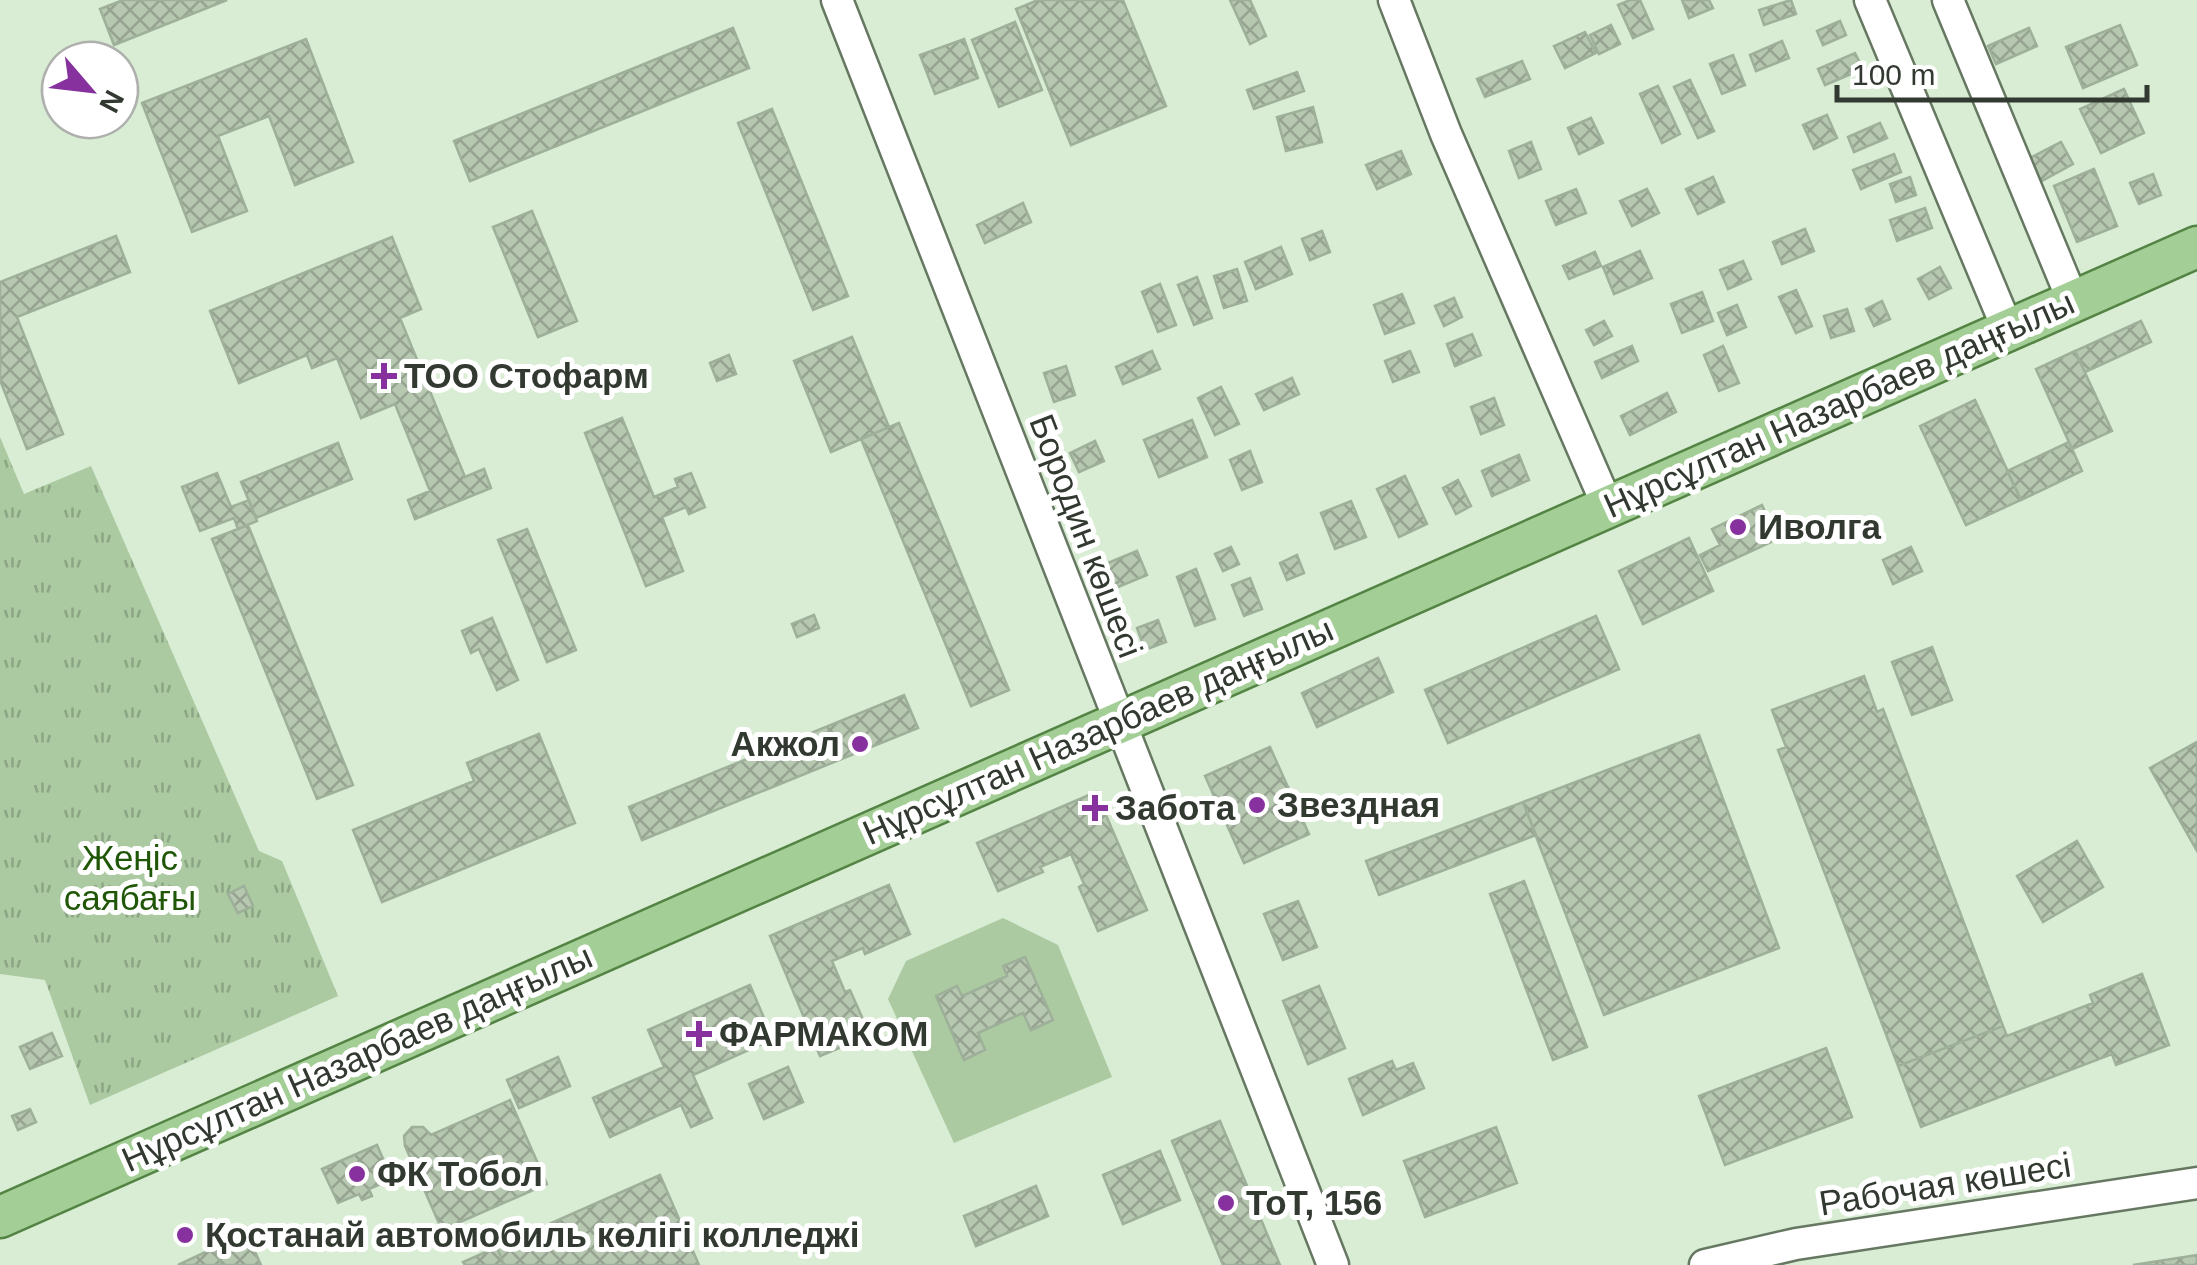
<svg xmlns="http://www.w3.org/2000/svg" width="2197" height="1265" font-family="Helvetica,sans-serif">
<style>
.grass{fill:#abcaa1}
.park{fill:url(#park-tufts)}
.building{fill:url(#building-cross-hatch);stroke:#9eb099;stroke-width:2.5}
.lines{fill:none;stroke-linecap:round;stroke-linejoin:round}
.minor-casing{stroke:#677862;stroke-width:35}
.major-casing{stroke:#538444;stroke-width:45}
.minor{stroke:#fff;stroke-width:30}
.major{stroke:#a3ce95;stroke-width:40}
.poi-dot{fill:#87319e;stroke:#fff;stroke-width:4}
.labels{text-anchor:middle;stroke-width:10;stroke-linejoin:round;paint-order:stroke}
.poi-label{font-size:35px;font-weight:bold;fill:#323930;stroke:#fff;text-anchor:start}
.street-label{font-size:35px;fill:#323930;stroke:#fff}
.park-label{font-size:35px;fill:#205707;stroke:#fff}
</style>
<defs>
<pattern id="park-tufts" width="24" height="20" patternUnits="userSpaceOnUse" patternTransform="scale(2.5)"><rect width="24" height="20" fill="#abcaa1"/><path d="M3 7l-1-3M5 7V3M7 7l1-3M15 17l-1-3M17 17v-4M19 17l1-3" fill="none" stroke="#8ca584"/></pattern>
<pattern id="building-cross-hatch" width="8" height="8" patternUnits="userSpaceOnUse" patternTransform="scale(2.5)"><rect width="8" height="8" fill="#b7c8b1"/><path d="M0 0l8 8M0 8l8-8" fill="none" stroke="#95a390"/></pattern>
</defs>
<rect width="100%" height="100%" fill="#d9ecd4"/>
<path class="grass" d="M1003,918L1058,945L1112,1077L954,1143L888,999L906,961Z"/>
<path class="park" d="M0,437L24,494L91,466L259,851L282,861L338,996L90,1105L45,980L0,974Z"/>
<path class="building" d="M123,0H227L114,45L100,9Z
M1038,0H1123L1166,106L1071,145L1016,9Z
M1230,0H1250L1266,36L1250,44Z
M1630,0H1640L1653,29L1633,38L1618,5Z
M1682,0H1709L1713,8L1689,18Z
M1791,0L1796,14L1764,25L1759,10Z
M1840,21L1846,35L1823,45L1817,31Z
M1015,22L1042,90L999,107L972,40Z
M1611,25L1620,44L1599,54L1590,35Z
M2120,25L2137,65L2083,88L2066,47Z
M733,28L749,68L470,181L454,141Z
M2029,28L2037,46L1996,64L1988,46Z
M1585,32L1596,53L1565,68L1554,46Z
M306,39L353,162L295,185L269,116L218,136L247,211L192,232L142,103Z
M964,39L978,78L935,94L920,55Z
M1782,41L1789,58L1756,71L1750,55Z
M1855,53L1863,69L1825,85L1818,69Z
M1733,55L1745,85L1722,94L1710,64Z
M1522,61L1530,79L1485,97L1477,79Z
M1297,72L1304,91L1254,109L1247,90Z
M1690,80L1714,131L1698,138L1674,87Z
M1658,86L1680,134L1662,143L1640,94Z
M2124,89L2144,133L2101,153L2080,109Z
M1313,107L1322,142L1286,151L1277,117Z
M772,109L848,296L813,310L738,123Z
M1827,115L1837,138L1814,149L1803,125Z
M1591,118L1603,143L1579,154L1568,128Z
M1880,123L1887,138L1854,152L1848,137Z
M1531,142L1541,169L1519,178L1509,151Z
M2061,142L2073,164L2040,182L2028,159Z
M1401,151L1411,174L1377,189L1366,165Z
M1894,154L1901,172L1861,189L1853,170Z
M2094,169L2117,226L2077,242L2054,186Z
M2153,174L2161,195L2139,204L2130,183Z
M1713,177L1724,202L1698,214L1686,189Z
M1910,177L1916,195L1896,202L1890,184Z
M1576,189L1586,213L1556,225L1546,201Z
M1647,189L1659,213L1632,226L1620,201Z
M1023,203L1031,222L985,243L977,225Z
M1925,208L1932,228L1897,241L1890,220Z
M532,211L577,321L538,337L493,227Z
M1805,229L1814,251L1782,264L1773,242Z
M1322,231L1330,252L1310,260L1302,239Z
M116,236L130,272L17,317L63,434L27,449L0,380V282Z
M392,237L421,309L400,318L465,477L484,469L491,488L415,519L408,500L430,491L395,404L361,418L337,358L312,368L307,355L239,383L210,311Z
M1281,247L1292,274L1256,289L1245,262Z
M1640,251L1652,278L1614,294L1603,267Z
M1595,252L1601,266L1569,279L1563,266Z
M1743,261L1751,279L1728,289L1720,270Z
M1940,267L1951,288L1929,299L1918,279Z
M1237,269L1247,301L1224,308L1214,276Z
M1197,277L1212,318L1194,325L1178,285Z
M1160,284L1176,325L1158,332L1142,292Z
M1796,290L1812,326L1796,333L1779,297Z
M1702,292L1713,321L1682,333L1671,304Z
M1402,294L1414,323L1385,334L1374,305Z
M1454,298L1462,317L1444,326L1435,306Z
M1882,301L1890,319L1874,326L1866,309Z
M1737,305L1746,327L1727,335L1718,313Z
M1847,309L1854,331L1831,338L1824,316Z
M1604,321L1612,336L1594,345L1586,330Z
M2141,321L2151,342L2085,372L2075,351Z
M1472,334L1481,355L1455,366L1447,344Z
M852,337L889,427L831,452L794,361Z
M1632,346L1638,361L1602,378L1595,362Z
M1723,346L1739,383L1719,391L1704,355Z
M1152,351L1160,369L1123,384L1116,367Z
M1410,351L1419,372L1393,382L1385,361Z
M2075,351L2112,431L2072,449L2036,369Z
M729,355L736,374L717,381L710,363Z
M1066,366L1075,395L1054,402L1044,373Z
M1292,378L1299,394L1264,410L1256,394Z
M1221,387L1239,424L1215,435L1198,398Z
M1667,393L1676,412L1630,435L1621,416Z
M1494,398L1504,425L1481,434L1471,407Z
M1975,400L2021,500L1966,525L1920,426Z
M622,418L654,497L678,487L675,479L691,473L705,507L689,514L686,507L662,517L683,571L646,586L585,433Z
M1192,420L1207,457L1159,477L1144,440Z
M899,423L1009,690L971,706L861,439Z
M1095,441L1104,461L1079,472L1070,453Z
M2069,442L2082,471L2021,500L2007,471Z
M338,443L352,479L256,518L241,482Z
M1250,451L1262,482L1242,490L1230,460Z
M1519,455L1529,480L1492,496L1482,471Z
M217,473L231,507L249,500L257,521L238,529L234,518L200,531L182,487Z
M1405,476L1427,524L1399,537L1377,489Z
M1458,480L1471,506L1456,514L1443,488Z
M1351,501L1366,537L1335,549L1321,513Z
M1762,505L1778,539L1708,571L1700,555L1720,545L1712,529Z
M248,525L353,785L317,799L212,539Z
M527,529L576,650L547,662L498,540Z
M1689,538L1713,591L1643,624L1619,571Z
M1231,547L1239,564L1223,571L1215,554Z
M1911,547L1922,571L1893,584L1883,560Z
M1137,551L1147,575L1113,589L1103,565Z
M1297,555L1304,573L1287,580L1280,563Z
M1196,569L1215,619L1195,626L1177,577Z
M1250,578L1262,609L1244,616L1232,585Z
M814,615L819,628L797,637L792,624Z
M1596,616L1619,669L1448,743L1425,690Z
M492,618L518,680L497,690L479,649L471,653L462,631Z
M1158,620L1166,642L1145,650L1137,628Z
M1932,647L1952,700L1912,715L1892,662Z
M1378,658L1393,692L1317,727L1302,693Z
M1864,676L1877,712L1883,709L2003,1026L1898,1066L1778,750L1786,747L1772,710Z
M904,695L918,728L642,840L629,807Z
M539,734L575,823L382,902L353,830L474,781L467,763Z
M1699,735L1779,948L1604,1015L1523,802Z
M2197,742V851L2150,768Z
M1270,747L1309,834L1244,863L1205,776Z
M1096,792L1147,910L1098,931L1079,887L1084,884L1071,854L1040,867L1043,872L998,891L977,843Z
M1523,802L1536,835L1379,895L1366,861Z
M2077,841L2103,887L2043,922L2017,876Z
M1524,881L1587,1047L1553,1060L1490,894Z
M889,885L910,934L865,954L863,948L832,961L845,992L850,990L870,1035L820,1056L770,936Z
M244,886L253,906L238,913L228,894Z
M1298,901L1317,947L1283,960L1264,914Z
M1025,957L1053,1020L1031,1030L1023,1013L978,1033L985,1050L964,1060L936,996L957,986L962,996L1007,976L1003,966Z
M2142,974L2169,1045L2116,1065L2112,1054L1921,1127L1898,1066L2003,1026L2007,1036L2093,1003L2090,995Z
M750,985L773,1039L693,1075L712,1118L691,1127L681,1105L610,1137L593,1098L664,1067L648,1030Z
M1319,986L1345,1048L1308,1064L1283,1001Z
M52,1033L62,1056L30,1069L20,1047Z
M1826,1048L1852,1117L1725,1165L1699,1096Z
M558,1057L570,1086L519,1108L507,1080Z
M1392,1061L1396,1070L1413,1063L1424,1088L1363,1115L1349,1079Z
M788,1067L803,1102L764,1119L749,1084Z
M510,1100L547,1184L442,1230L405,1146L404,1136L412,1127H423L431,1135Z
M30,1109L36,1122L18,1130L12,1116Z
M1220,1121L1280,1265H1223L1172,1141Z
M1496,1127L1517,1183L1425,1217L1404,1161Z
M377,1145L392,1179L369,1189L372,1196L362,1200L359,1194L338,1203L322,1169Z
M1160,1151L1180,1200L1123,1224L1103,1175Z
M660,1175L699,1265H504L497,1247Z
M1036,1186L1048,1216L976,1246L964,1216Z
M247,1234L261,1265H222L214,1248Z
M497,1247L504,1265H465L463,1262Z
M214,1248L222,1265H178Z
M2197,1255V1265H2133Z"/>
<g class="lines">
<defs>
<path id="minor" d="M837,0L1333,1265
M1394,0L1446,134L1608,507
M1870,0L2008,330
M1948,0L2073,301
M1705,1265L1796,1244L2197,1183"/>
<path id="major" d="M0,1217L2197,247"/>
</defs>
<use href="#minor" class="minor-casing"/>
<use href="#major" class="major-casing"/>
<use href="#minor" class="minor"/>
<use href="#major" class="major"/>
</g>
<g class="poi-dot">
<path d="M379 361h10v10h10v10h-10v10h-10v-10h-10v-10h10z"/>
<circle cx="1738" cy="527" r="10"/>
<circle cx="860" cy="744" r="10"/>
<circle cx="1257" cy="805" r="10"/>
<path d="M1090 793h10v10h10v10h-10v10h-10v-10h-10v-10h10z"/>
<path d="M694 1019h10v10h10v10h-10v10h-10v-10h-10v-10h10z"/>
<circle cx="357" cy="1174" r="10"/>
<circle cx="1226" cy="1203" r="10"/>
<circle cx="185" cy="1235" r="10"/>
</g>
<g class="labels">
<g class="poi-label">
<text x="404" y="388">ТОО Стофарм</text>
<text x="1758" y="539">Иволга</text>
<text x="840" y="756" text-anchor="end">Акжол</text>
<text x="1277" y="817">Звездная</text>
<text x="1115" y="820">Забота</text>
<text x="719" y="1046">ФАРМАКОМ</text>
<text x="377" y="1186">ФК Тобол</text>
<text x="1246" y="1215">ТоТ, 156</text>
<text x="205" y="1247">Қостанай автомобиль көлігі колледжі</text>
</g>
<g class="street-label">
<text transform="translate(1839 404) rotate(-24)" y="12">Нұрсұлтан Назарбаев даңғылы</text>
<text transform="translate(1086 536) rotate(69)" y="12">Бородин көшесі</text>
<text transform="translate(1098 731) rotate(-24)" y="12">Нұрсұлтан Назарбаев даңғылы</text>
<text transform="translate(357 1058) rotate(-24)" y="12">Нұрсұлтан Назарбаев даңғылы</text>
<text transform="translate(1945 1184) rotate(-9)" y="12">Рабочая көшесі</text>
</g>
<g class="park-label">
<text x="130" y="870">Жеңіс<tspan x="130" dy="40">саябағы</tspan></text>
</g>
</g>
<g transform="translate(90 90) rotate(118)"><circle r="48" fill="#ffffff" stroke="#adb0ac" stroke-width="2.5"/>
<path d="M0-8L18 38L0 25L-18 38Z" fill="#87319e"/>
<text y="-15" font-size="28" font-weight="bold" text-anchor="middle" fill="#323930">N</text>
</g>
<path d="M1837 85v15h310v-15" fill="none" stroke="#323930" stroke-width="5"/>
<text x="1852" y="85" font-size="30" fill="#323930" stroke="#ffffff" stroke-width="8" paint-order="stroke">100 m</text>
</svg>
